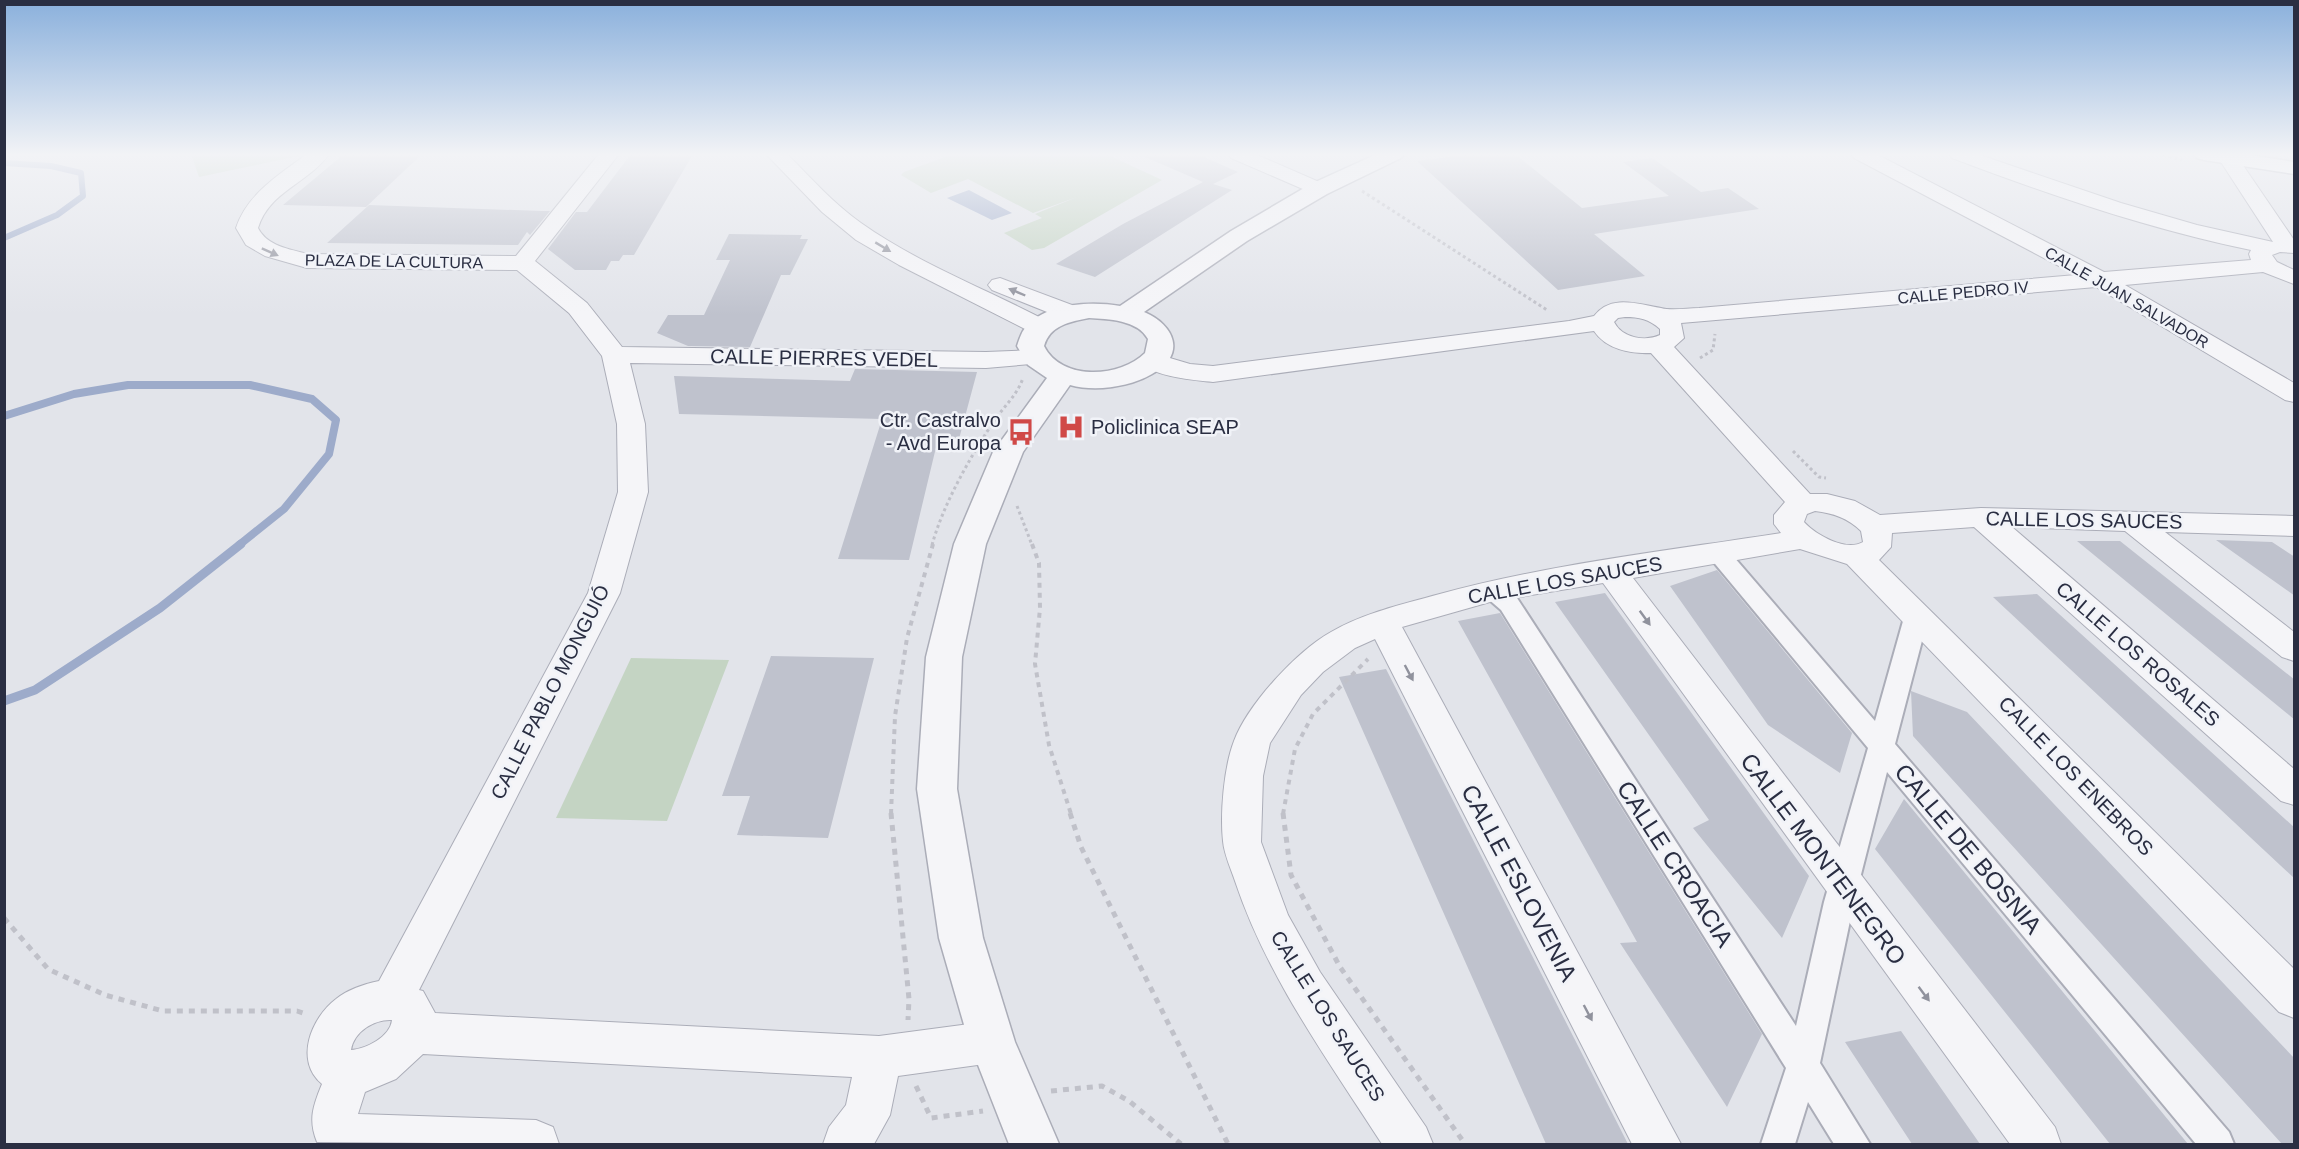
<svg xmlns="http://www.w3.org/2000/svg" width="2299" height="1149" font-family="Arial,sans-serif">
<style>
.green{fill:#c4d4c3}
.water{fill:#9dabca}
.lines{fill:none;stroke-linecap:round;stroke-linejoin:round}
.stream-far2{stroke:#9dabca;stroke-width:6}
.stream-far1{stroke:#9dabca;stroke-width:8}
.stream{stroke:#9dabca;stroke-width:9}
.building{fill:#bfc2cd}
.pedestrian-casing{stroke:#abadb8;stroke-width:4}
.minor-casing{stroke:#abadb8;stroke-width:2}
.tertiary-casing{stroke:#abadb8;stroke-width:3}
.secondary-casing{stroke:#abadb8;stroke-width:3}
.path-far2{stroke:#c0c1c9;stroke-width:3;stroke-dasharray:3 3;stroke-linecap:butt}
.path-far1{stroke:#c0c1c9;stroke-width:4;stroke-dasharray:5 5;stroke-linecap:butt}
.path{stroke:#c0c1c9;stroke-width:5;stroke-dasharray:6 6;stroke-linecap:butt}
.pedestrian{fill:#f5f5f8;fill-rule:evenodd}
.minor{fill:#f5f5f8;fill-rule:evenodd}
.tertiary{fill:#f5f5f8;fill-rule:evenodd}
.secondary{fill:#fff;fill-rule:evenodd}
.oneway{fill:#90929d}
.labels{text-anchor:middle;stroke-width:5;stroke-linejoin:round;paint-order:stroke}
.far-street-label{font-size:16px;fill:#2a2e42;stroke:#f1f3f8}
.street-label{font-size:20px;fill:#2a2e42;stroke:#f1f3f8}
.poi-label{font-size:20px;fill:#2a2e42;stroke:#f1f3f8;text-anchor:end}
.near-street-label{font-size:24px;fill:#2a2e42;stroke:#f1f3f8}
</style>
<rect width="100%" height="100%" fill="#e2e4ea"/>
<path class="green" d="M191,154H297L299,156L199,177Z
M953,154H1106L1162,180L1044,248L1032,250L1004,233L1042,218L1035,214L1077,197L1033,213L968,179L931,193L901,175L904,172Z
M631,658L729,660L667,821L556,818Z"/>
<path class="water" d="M969,190L1012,213L992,220L947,198Z"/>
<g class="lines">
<path class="stream-far2" d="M4,163L51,166L81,173L83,196L57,215L4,238"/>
<path class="stream-far1" d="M4,416L74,394L128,385H250L312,399L336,420L329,454L284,509L239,545"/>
<path class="stream" d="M4,701L35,690L160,608L241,544"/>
</g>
<path class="building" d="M344,154H422L366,207L283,205Z
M631,154H693L634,255H623L619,261H611L606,270H575L548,249L576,212H587Z
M1138,154H1197L1238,172L1213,184L1232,190L1095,277L1056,264L1123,224L1203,182Z
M1473,154H1515L1582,208L1669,196L1623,162L1652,158L1701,192L1728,188L1759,209L1594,234L1645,276L1558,290L1417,161Z
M369,205L542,211H550L530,235L527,232L518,245L327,243Z
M729,234L802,235L800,239H808L790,275H781L750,347L688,346L657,333L668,315H704L730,260H716Z
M855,369L977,372L959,439H938L909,560L838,559L882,419L679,414L674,376L850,381Z
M2216,540L2272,542L2295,557V596Z
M2077,541H2120L2295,680V720Z
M1717,570L1852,733L1840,773L1768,725L1670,586Z
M1605,593L1809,876L1782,938L1693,828L1709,820L1555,602Z
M2037,594L2295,828V879L1993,597Z
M1500,613L1762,1034L1727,1107L1620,943L1637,942L1458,621Z
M771,656L874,658L828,838L737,835L750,796H722Z
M1386,669L1628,1144H1546L1339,677Z
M1911,691L1967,712L2295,1059V1144H2282L1913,736Z
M1904,799L2188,1144H2110L1875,849Z
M1901,1031L1980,1144H1912L1845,1042Z"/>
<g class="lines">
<defs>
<path id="pedestrian" d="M1719,547L1727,549L1875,721L1905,614L1909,608L1917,606L1925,608L1929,614L1895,744L2229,1132L2234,1144H2196L1887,772L1854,902L1820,1063L1870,1144H1834L1808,1102L1795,1144H1761L1786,1068L1501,610L1479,591L1482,586L1490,583L1517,598L1796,1026L1824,902L1868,748L1711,559L1708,554L1711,549Z"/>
<path id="minor" d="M307,154H329C309,183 269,191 258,228C267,246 289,249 308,254L516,256L599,154H619L535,261L587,303L622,347L986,352L1034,350L1043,353L1047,358L1043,363L986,368L630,363L645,424L648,492L620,593L419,990L423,991L435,1013L879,1036L992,1021L1008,1027L1014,1042L1008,1057L992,1063L898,1076L890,1115L874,1144H823L829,1127L846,1105L852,1077L423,1054L396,1079L365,1092L358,1114L536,1120L553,1127L559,1144L317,1142C308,1120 313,1106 322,1084C294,1061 311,1018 336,999C347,990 364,984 379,981L588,593L618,492L617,424L602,356L569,313L517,270L307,268L265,256L246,245L236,228C247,194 280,174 307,154ZM392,1020C390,1037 366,1049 351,1050C354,1031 375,1019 392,1020Z
M766,154H787C811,178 834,204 861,223C919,264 986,289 1049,322L1052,327L1049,332L1040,334L1031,332L899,265L856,240L822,212Z
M1228,154H1255L1326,185L1329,189L1326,193H1312L1231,158Z
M1851,154H1876L2104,272L2251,260L2249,254L2251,250C2149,229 2050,195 1952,158L1949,154H1977L2121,203L2197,225L2273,242L2219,159L2222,155H2236L2294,240V253L2280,252L2272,255L2277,262L2294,270V284L2263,272L2125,285L2294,383V402L2285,400L2096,287L1681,323L1684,338L1674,347L1810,494H1827L1855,501L1880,515L1981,508L2294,516V536L2165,532L2294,632V661L2282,657L2125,531L2012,527L2294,769V805L2281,801L1974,527L1892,533L1891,547L1879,560L2294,969V1018L2279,1012L1847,564L1800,549L1633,578L2055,1127L2061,1144H2010L1603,583L1490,602L1402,627L1681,1144H1632L1375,639L1355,648L1323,672L1301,695L1270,743L1263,776L1261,842L1288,915L1320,972L1426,1127L1433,1144H1382C1328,1060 1267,977 1235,881C1231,869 1224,854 1223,841C1220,813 1224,767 1234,741C1248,704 1297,651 1331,632C1364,613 1400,605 1436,595C1548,564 1666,551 1781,533L1774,524V515L1785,502L1651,353C1630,354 1606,349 1594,331L1213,382C1195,380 1151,377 1140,361L1144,356L1153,353L1190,364L1213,366L1569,321L1594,316C1611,294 1637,304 1661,308C1672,311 1687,308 1699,308L2076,275L1854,158ZM1625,317C1639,317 1649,319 1660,329V335C1645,342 1622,338 1614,322L1618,318ZM1815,511C1833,513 1848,518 1861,531L1863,542C1846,552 1816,535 1804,522L1807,514Z
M1000,278L1080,308L1083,313L1080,318L1071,320L1062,318L992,290L988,285L992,280Z"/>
<path id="tertiary" d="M1377,154H1404L1401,158L1327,194L1247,241L1144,312C1175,325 1187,355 1152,374C1130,387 1095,392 1070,385L1023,452L986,544L962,657L957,789L983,938L1015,1042L1059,1144H1009L969,1042L939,938L917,789L926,657L954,544L993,452L1047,378L1028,365L1017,346C1019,340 1021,333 1025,328C1045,303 1091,301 1120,306L1231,231L1311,184ZM1089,318C1108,319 1138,320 1148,339L1145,353C1120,378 1061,381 1044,346C1050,325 1070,322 1089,318Z"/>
<path id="secondary" d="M2194,154H2244L2294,162V174L2204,160L2197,158Z"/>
</defs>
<use href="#pedestrian" class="pedestrian-casing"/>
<use href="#minor" class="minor-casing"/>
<use href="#tertiary" class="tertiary-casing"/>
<use href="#secondary" class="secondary-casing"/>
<path class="path-far2" d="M2157,154L2182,160
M1362,191L1547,310
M1700,358L1713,350L1715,334
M1793,451L1819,477L1826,478
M1017,506L1032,545
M932,545C943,505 969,459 992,424C1002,408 1017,396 1023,378"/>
<path class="path-far1" d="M1032,544L1039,563L1040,608L1035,664L1049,745L1071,814
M891,814L895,716L907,638L933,544
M1283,814L1295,749L1313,714L1368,659"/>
<path class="path" d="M891,813L909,999L908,1020
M1070,813L1081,847L1228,1144
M1283,813L1291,875L1340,967L1465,1144
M4,918L48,969L105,995L163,1011H297L306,1014
M916,1086L931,1118L983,1111
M1051,1091L1102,1086L1129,1101L1181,1144"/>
<use href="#pedestrian" class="pedestrian"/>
<use href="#minor" class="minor"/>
<use href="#tertiary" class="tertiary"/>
<use href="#secondary" class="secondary"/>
</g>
<defs><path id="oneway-solid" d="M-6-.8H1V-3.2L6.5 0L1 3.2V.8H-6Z" transform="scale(1.5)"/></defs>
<g class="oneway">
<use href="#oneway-solid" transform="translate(883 247) rotate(31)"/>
<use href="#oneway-solid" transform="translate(270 252) rotate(24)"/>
<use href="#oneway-solid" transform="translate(1017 292) rotate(-157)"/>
<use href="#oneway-solid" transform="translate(1645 618) rotate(54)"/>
<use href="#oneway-solid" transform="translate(1409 673) rotate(62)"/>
<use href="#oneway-solid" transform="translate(1924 994) rotate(53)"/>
<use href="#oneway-solid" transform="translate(1588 1013) rotate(62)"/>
</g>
<linearGradient id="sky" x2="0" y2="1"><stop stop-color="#8ab0dc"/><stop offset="0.49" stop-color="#f2f3f6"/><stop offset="1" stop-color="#f2f3f6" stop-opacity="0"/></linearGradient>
<rect width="2299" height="315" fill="url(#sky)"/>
<defs>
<symbol id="hospital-bare" viewBox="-9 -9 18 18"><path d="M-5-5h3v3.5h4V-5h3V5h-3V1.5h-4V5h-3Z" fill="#d04947" stroke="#f1f3f8" stroke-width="2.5" paint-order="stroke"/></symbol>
<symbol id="bus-bare" viewBox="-9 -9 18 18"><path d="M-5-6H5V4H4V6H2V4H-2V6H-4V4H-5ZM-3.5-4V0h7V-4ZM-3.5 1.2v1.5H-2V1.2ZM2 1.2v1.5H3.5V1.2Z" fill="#d04947" stroke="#f1f3f8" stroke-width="2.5" paint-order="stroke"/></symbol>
</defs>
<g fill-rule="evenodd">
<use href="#hospital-bare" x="1052" y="408" width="38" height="38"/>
<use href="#bus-bare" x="1002" y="413" width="38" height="38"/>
</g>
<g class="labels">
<g class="far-street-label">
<text transform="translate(394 261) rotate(1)" y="6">PLAZA DE LA CULTURA</text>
<text transform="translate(1963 292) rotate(-5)" y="6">CALLE PEDRO IV</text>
<text transform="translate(2127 297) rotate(30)" y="6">CALLE JUAN SALVADOR</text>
</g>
<g class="street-label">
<text transform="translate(824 358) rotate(1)" y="7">CALLE PIERRES VEDEL</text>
<text transform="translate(2084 520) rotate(1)" y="7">CALLE LOS SAUCES</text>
<text transform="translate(1565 580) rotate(-10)" y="7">CALLE LOS SAUCES</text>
<text transform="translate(2138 654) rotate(41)" y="7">CALLE LOS ROSALES</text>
<text transform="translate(550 692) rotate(-63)" y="7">CALLE PABLO MONGUIÓ</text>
<text transform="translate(2076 776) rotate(46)" y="7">CALLE LOS ENEBROS</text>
<text transform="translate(1328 1016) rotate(58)" y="7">CALLE LOS SAUCES</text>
</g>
<g class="poi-label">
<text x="1001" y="427">Ctr. Castralvo<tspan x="1001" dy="23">- Avd Europa</tspan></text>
<text x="1091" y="434" text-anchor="start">Policlinica SEAP</text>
</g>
<g class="near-street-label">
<text transform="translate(1968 849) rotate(50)" y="8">CALLE DE BOSNIA</text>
<text transform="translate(1823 859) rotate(53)" y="8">CALLE MONTENEGRO</text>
<text transform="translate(1675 864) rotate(57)" y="8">CALLE CROACIA</text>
<text transform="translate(1519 883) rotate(62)" y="8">CALLE ESLOVENIA</text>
</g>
</g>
<rect width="2299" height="1149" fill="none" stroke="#2a2e42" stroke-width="12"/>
</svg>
